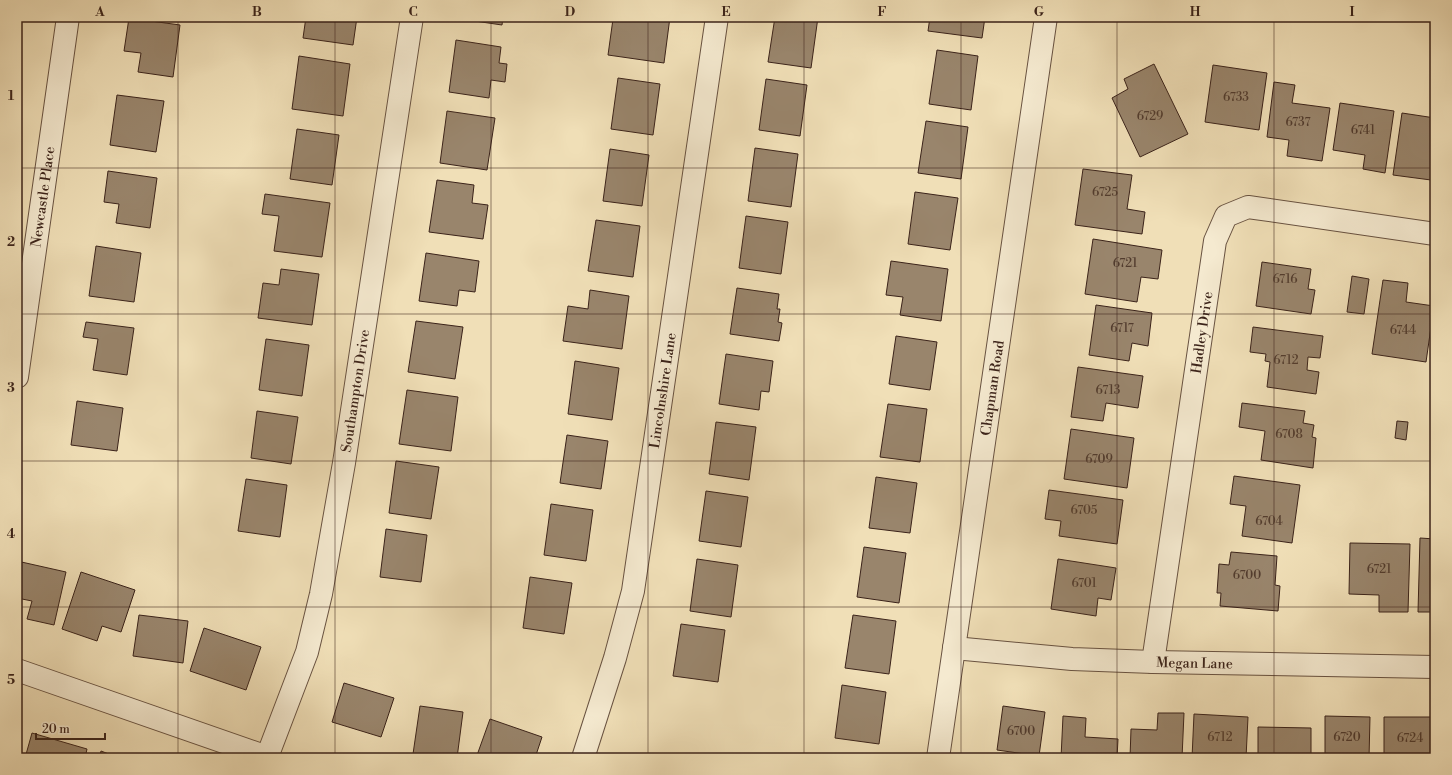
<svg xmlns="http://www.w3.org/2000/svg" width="1452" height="775" font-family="'Libre Bodoni',serif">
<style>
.building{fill:#99856c;stroke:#3b231a}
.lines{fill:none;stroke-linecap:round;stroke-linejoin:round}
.minor-casing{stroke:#685241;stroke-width:24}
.tertiary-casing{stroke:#685241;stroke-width:24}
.minor{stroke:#f5ead0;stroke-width:22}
.tertiary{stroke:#f5ead0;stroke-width:22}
.grid{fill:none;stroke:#3b231a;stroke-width:1;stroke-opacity:0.55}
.labels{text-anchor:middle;stroke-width:3.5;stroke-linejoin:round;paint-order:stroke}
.number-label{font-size:12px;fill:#523c2e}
.street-label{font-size:14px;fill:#3b231a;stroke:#f5ead0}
.neatline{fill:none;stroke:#3b231a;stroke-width:1.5}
.grid-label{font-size:13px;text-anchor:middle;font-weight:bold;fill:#3b231a}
</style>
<rect width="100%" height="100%" fill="#f0dfb7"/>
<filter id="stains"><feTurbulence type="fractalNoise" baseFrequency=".005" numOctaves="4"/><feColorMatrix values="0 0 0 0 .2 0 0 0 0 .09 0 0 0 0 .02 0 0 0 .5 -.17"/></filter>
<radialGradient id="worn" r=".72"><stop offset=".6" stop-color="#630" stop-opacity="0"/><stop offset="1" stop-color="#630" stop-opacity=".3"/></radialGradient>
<path class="building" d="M306,17H357L353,45L303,38Z
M461,17H503L502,25L461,19Z
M630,17H670L664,63L608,55L613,19L629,21Z
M775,17H818L811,68L768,62Z
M930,17H985L982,38L928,31Z
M129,18L180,25L173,77L138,72L141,53L124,51Z
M456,40L501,47L499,63L507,64L505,82L491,80L489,98L449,92Z
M937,50L978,56L971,110L929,104Z
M299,56L350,64L343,116L292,109Z
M1154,64L1188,134L1140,157L1112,98L1128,89L1124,79Z
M1213,65L1267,73L1259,130L1205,122Z
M618,78L660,84L653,135L611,129Z
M766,79L807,85L800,136L759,130Z
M1274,82L1295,85L1292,103L1330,108L1322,161L1287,156L1289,140L1267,137Z
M117,95L164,101L156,152L110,145Z
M1340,103L1394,111L1385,173L1363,169L1365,155L1333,150Z
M447,111L495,118L487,170L440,163Z
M1402,113L1435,118V167L1433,166L1431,180L1393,175Z
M926,121L968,127L961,179L918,173Z
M297,129L339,135L332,185L290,179Z
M755,148L798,154L791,207L748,201Z
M610,149L649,155L642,206L603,201Z
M1083,169L1132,175L1127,209L1145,212L1142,234L1075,225Z
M108,171L157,178L150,228L116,223L119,204L104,202Z
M437,180L474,185L472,203L488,205L483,239L429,232Z
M915,192L958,198L950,250L908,244Z
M265,194L330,203L322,257L274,251L279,216L262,214Z
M746,216L788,222L781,274L739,268Z
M596,220L640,226L633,277L588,271Z
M1093,239L1162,250L1158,279L1141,277L1137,302L1085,294Z
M96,246L141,253L134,302L89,296Z
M426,253L479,261L475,292L459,290L457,306L419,301Z
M891,261L948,269L941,321L900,315L903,297L886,295Z
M1262,262L1311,269L1308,289L1315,290L1311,314L1256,306Z
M281,269L319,274L312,325L258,318L263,283L279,285Z
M1352,276L1369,279L1364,314L1347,312Z
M1383,280L1408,283L1406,302L1434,306L1426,362L1372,354Z
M737,288L779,294L777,309H780L778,322L782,323L779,341L730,334Z
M590,290L629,296L622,349L563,341L568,306L588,309Z
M1096,305L1152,313L1148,346L1132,343L1129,361L1089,355Z
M416,321L463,327L455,379L408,372Z
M86,322L134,328L127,375L93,370L98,339L83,337Z
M1253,327L1323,336L1320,358L1308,357L1307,370L1319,372L1316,394L1267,387L1270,362L1265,361L1266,354L1250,352Z
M896,336L937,342L930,390L889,384Z
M266,339L309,345L302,396L259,390Z
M726,354L773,361L769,392L761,391L759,410L719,404Z
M575,361L619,368L612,420L568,414Z
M1078,367L1143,376L1138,408L1106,403L1103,421L1071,417Z
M407,390L458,397L451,451L399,444Z
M77,401L123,408L117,451L71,445Z
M1242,403L1305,411L1303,423L1314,425L1312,437L1316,438L1313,468L1261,460L1265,431L1239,427Z
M888,404L927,409L920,462L880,457Z
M257,411L298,417L291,464L251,458Z
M1397,421L1408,422L1406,440L1395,438Z
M716,422L756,427L749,480L709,474Z
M1071,429L1134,438L1127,488L1064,479Z
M567,435L608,441L601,489L560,483Z
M396,461L439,467L431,519L389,513Z
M1234,476L1300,485L1292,543L1242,536L1246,506L1230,504Z
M876,477L917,483L910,533L869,528Z
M246,479L287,485L280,537L238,531Z
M1049,490L1123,500L1117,544L1059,536L1061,521L1045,519Z
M706,491L748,497L741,547L699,541Z
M551,504L593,510L586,561L544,555Z
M386,529L427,535L421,582L380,577Z
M1420,538L1435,539V612H1418Z
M1350,543L1410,544L1408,612H1379V595L1349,594Z
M864,547L906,553L899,603L857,597Z
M1231,552L1277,556L1275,585L1280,586L1278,611L1220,606L1221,593H1217L1219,564L1229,565Z
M697,559L738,565L731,617L690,611Z
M1058,559L1116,568L1111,600L1098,598L1096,616L1051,609Z
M17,561L66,572L54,625L27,619L32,601L17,598Z
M81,572L135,590L121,632L102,626L97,641L62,629Z
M530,577L572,583L564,634L523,628Z
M139,615L188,621L183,663L133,656Z
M853,615L896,621L889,674L845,668Z
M681,624L725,630L718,682L673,676Z
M204,628L261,647L246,690L190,671Z
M344,683L394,698L381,737L332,722Z
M842,685L886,692L879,744L835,738Z
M420,706L463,712L457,758H440L413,754Z
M1003,706L1045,712L1039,756L997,750Z
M1158,713H1184L1182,758H1130L1131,729L1157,730Z
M1194,714L1248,717L1246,758H1192Z
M1063,716L1086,718L1085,737L1118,739L1117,758H1061Z
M1325,716L1370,717L1369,758H1325Z
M1384,717H1435V758H1384Z
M490,719L542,737L535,758H476Z
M1258,727L1311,728V758H1258Z
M32,733L87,749L85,758H25Z
M101,751L119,758H99Z"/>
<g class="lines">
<defs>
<g id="minor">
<path id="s1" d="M17,377L68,17"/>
<path id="s2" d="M954,648L1072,659L1153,662L1435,667"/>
<path id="s3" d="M1153,662L1215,241L1226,216L1248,207L1435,234"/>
<path d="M17,670L270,758"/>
<path id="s4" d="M267,757L307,652L321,594L344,463L412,17"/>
<path id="s5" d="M583,758L615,658L633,591L717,17"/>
</g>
<g id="tertiary">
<path id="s6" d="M938,758L1046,17"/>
</g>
</defs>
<use href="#minor" class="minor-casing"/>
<use href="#tertiary" class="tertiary-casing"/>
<use href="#minor" class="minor"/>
<use href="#tertiary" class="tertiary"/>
</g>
<path class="grid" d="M178,17V758M335,17V758M491,17V758M648,17V758M804,17V758M961,17V758M1117,17V758M1274,17V758M17,168H1435M17,314H1435M17,461H1435M17,607H1435"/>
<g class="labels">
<g class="number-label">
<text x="1236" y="101">6733</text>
<text x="1150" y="120">6729</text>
<text x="1298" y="126">6737</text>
<text x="1363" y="134">6741</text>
<text x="1105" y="196">6725</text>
<text x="1125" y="267">6721</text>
<text x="1285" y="283">6716</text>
<text x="1122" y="332">6717</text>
<text x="1403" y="334">6744</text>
<text x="1286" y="364">6712</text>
<text x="1108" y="394">6713</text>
<text x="1289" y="438">6708</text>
<text x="1099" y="463">6709</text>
<text x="1084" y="514">6705</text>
<text x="1269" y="525">6704</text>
<text x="1379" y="573">6721</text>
<text x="1247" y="579">6700</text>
<text x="1084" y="587">6701</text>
<text x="1021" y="735">6700</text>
<text x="1220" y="741">6712</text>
<text x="1347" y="741">6720</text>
<text x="1410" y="742">6724</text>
</g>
<g class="street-label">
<text dy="5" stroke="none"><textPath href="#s1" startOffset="182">Newcastle Place</textPath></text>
<text dy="5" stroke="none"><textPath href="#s3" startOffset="333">Hadley Drive</textPath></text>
<text dy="5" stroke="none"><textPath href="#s6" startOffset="374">Chapman Road</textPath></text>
<text dy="5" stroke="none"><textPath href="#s5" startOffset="377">Lincolnshire Lane</textPath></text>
<text dy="5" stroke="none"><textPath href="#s4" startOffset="378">Southampton Drive</textPath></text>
<text dy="5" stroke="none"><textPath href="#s2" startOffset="241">Megan Lane</textPath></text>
</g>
</g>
<rect width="1452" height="775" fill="none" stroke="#f0dfb7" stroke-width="44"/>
<path d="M36 733v6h69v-6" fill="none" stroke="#3b231a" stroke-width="2"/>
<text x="42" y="733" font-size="12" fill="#3b231a" stroke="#f5ead0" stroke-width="3" paint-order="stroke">20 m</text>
<rect x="22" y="22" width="1408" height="731" class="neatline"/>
<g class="grid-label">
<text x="100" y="16">A</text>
<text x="257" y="16">B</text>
<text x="413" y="16">C</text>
<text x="570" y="16">D</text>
<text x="726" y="16">E</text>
<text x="882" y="16">F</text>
<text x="1039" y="16">G</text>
<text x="1195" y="16">H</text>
<text x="1352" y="16">I</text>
<text x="11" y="100">1</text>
<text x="11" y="246">2</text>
<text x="11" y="392">3</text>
<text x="11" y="538">4</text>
<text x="11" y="684">5</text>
</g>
<rect width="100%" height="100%" filter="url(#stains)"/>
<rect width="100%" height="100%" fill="url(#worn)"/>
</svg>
